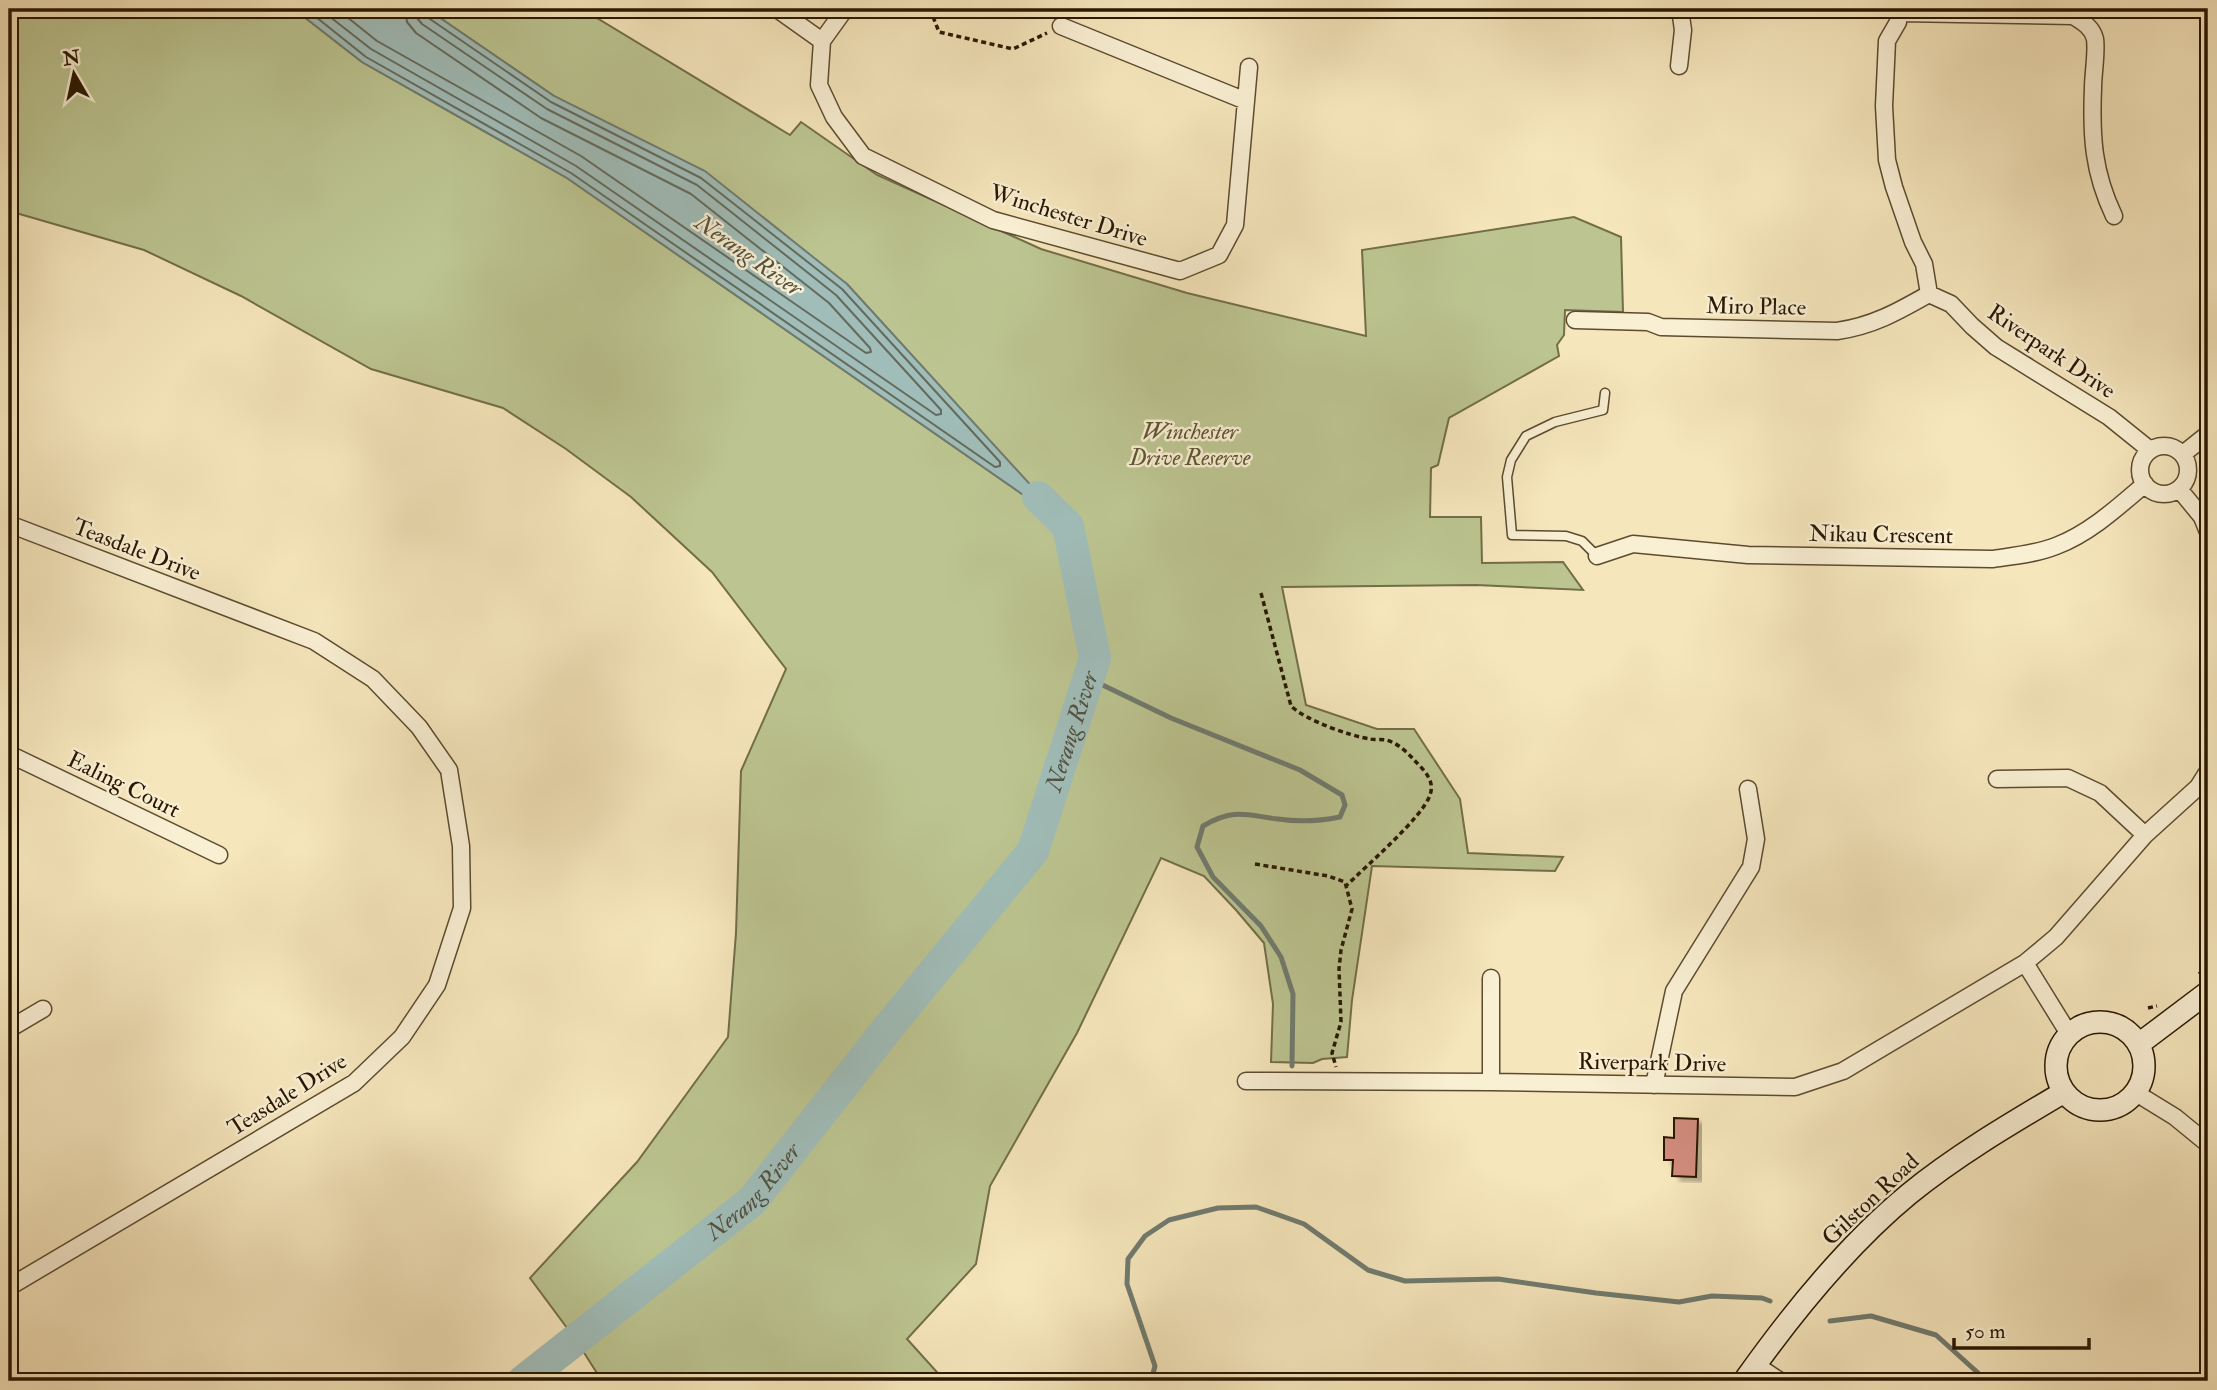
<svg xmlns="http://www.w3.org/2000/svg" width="2217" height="1390" font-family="'IM FELL Double Pica',serif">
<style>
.green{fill:#bcc591;stroke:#726e48;stroke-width:2}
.water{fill:#a0bdb9;stroke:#707b6f;stroke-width:2}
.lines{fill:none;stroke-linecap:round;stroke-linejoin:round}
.shore{stroke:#646a5c;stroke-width:2}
.stream{stroke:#707b6f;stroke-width:5}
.river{stroke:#a0bdb9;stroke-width:32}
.building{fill:#d18b7d;stroke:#291700;stroke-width:2;filter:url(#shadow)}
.service-casing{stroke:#5c4b2f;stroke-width:11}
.minor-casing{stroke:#5c4b2f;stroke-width:19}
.secondary-casing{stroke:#291700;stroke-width:24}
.path{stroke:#291700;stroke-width:3.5;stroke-dasharray:5 3.5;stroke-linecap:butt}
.service{stroke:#f9efd3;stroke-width:8}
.minor{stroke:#f9efd3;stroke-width:16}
.secondary{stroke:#f9efd3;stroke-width:21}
.labels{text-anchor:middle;stroke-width:5;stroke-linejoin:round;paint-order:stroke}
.street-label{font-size:23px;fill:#291700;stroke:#f9efd3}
.park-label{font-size:23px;font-style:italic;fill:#5c5433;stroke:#f9efd3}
.water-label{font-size:24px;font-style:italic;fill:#535141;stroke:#f9efd3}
</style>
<defs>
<filter id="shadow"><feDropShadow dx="8" dy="4.5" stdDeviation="2" flood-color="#0004"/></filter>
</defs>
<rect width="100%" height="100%" fill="#f6e6bc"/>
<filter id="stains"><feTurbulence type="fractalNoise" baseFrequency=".00286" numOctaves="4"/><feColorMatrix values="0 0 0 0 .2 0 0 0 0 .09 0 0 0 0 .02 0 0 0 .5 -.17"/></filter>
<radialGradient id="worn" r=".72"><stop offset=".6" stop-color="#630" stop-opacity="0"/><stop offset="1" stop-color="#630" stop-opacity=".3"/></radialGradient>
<path class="green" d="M9,9H294L362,62L567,178L1064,523L847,284L554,96L427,9H582L790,135L801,122L877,175L1041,249L1187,293L1366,336L1362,250L1574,217L1621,237L1623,312L1565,310L1564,335L1557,345L1559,356L1449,418L1438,465L1431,468L1430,517H1481L1482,563L1563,562L1583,590L1476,585L1282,587L1306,705L1377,729H1414L1460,799L1468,853L1563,857L1555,871L1372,866L1352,1000L1347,1057L1322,1059L1313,1063L1271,1062L1273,1004L1264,943L1236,910L1204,876L1161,858L1077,1033L990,1186L976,1264L907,1339L945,1381H602L576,1340L530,1278L637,1162L728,1037L736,933L741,771L786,669L712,572L631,497L566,449L503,408L371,369L241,296L144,250L9,211Z"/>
<path class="water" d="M294,9H427L554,96L705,171L847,284L1068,526L567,178L362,62Z"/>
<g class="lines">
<path class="shore" d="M306,9L366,57L571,173L995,467L1000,466V462L842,289L701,178L551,102L427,17L424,9
M320,9L371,49L576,166L936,415L941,414V410L836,295L697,185L547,109L422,24L417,18L415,9
M337,9L377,41L581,156L866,353L871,352L870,348L829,303L691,194L541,118L416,33L407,22L405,9"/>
<path class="stream" d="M1088,678L1171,718L1300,770L1342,795L1345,805L1340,817C1320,821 1298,822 1278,819C1245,815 1234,808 1203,826L1197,847L1213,877L1261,926L1281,957L1293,994L1292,1066
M1830,1321L1871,1316L1936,1335L1987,1381
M1151,1381L1155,1366L1127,1284L1128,1259L1145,1236L1169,1220L1218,1208L1256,1207L1304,1224L1368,1270L1405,1281L1498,1279L1596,1293L1679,1302L1712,1296L1762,1298L1770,1301"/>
<path class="river" id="s1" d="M523,1381L752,1201L887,1029L1033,851L1095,658L1068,526L1038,497"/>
</g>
<path class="building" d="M1674,1118L1698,1119L1696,1177L1672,1176L1673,1160H1664V1137L1674,1138Z"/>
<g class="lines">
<defs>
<path id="service" d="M1597,556L1582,541L1566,536L1512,535L1507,477L1511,460L1526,436L1555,422L1603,410L1605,393"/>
<path id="minor" d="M777,9L822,41
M1899,9L1898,22L1887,41L1884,106L1887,160L1894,187L1913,242L1924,264L1929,294L1951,304L1972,326L1996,347L2109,417L2150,450
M1900,13L2073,16C2083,22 2092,27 2095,39C2097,52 2093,74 2093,88C2091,136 2093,172 2114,216
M1061,26L1246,101
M822,41L819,85L834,117L863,156L993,220L1180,271L1219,255L1235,225L1249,67
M822,41L845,9
M1679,66L1683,30L1680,9
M1575,320L1648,322L1661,327L1837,331C1873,326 1899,311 1929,294
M2140 470a24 24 0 1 1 48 0a24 24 0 1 1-48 0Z
M2183,454L2208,434
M2179,489L2202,517L2208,532
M9,524L314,641L373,679L419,727L449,770L461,846L462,908L437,985L402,1037L354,1083L9,1287
M1597,556L1633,544L1748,555L1992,559C2013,556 2036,554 2056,546C2090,533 2118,507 2145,484
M9,754L219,855
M1997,779L2068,778L2100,793L2145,835
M2025,963L2069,1034
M1491,978V1082
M9,1029L43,1009
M1246,1081L1491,1082L1795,1087L1843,1071L2025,963L2056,937L2145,835L2198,787L2208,771
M1654,1085L1674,991L1751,867L1756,839L1748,789
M2136,1093L2175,1117L2208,1144
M1756,1365L1780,1381"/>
<path id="secondary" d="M2056 1066a44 44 0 1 1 88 0a44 44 0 1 1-88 0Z
M2139,1044L2208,992
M1744,1381C1790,1316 1847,1245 1909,1194C1957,1155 2010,1124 2064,1092"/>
</defs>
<use href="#service" class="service-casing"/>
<use href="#minor" class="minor-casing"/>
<use href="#secondary" class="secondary-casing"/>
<path class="path" d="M930,9L939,32L1013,49L1047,33
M1261,593L1291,706C1305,720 1350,736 1370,739C1375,740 1381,739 1386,740C1398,743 1408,753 1416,762C1425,771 1435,781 1430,795C1423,817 1365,867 1346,886
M1255,864L1328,876L1345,882L1352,909L1341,950L1339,969L1341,1022L1332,1053L1336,1067
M2199,974L2208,966
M2148,1008L2157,1006"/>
<use href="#service" class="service"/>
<use href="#minor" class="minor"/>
<use href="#secondary" class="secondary"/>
</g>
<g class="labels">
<g class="street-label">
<text transform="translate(1069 215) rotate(17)" y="8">Winchester Drive</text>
<text transform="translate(1756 306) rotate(1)" y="8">Miro Place</text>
<text transform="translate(2052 351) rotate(34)" y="8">Riverpark Drive</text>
<text transform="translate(1881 534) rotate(1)" y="8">Nikau Crescent</text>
<text transform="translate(137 549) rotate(21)" y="8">Teasdale Drive</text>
<text transform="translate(124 784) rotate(26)" y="8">Ealing Court</text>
<text transform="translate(1652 1062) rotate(1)" y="8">Riverpark Drive</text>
<text transform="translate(287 1094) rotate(-32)" y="8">Teasdale Drive</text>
<text transform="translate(1870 1199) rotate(-43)" y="8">Gilston Road</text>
</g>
<g class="park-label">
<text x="1190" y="439">Winchester<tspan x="1190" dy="26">Drive Reserve</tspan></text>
</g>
<g class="water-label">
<text transform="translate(749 255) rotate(35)" y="8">Nerang River</text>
<text dy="8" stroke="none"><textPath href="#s1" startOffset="866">Nerang River</textPath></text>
<text dy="8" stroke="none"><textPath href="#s1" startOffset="299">Nerang River</textPath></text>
</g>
</g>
<rect width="2217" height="1390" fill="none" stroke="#f6e6bc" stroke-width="35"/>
<rect x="10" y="10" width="2196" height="1369" fill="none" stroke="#291700" stroke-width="3.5"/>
<rect x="18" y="18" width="2182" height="1355" fill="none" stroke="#291700" stroke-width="2"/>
<g transform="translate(74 74) rotate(351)" stroke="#f9efd3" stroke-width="5" paint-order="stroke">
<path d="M0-5L12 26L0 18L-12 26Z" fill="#291700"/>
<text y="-10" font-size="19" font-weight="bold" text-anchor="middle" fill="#291700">N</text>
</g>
<path d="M1954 1338v10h135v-10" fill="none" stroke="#291700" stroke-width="3.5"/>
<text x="1965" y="1338" font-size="21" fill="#291700" stroke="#f9efd3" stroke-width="5" paint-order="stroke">50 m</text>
<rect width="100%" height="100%" filter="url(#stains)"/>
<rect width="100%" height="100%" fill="url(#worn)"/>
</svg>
